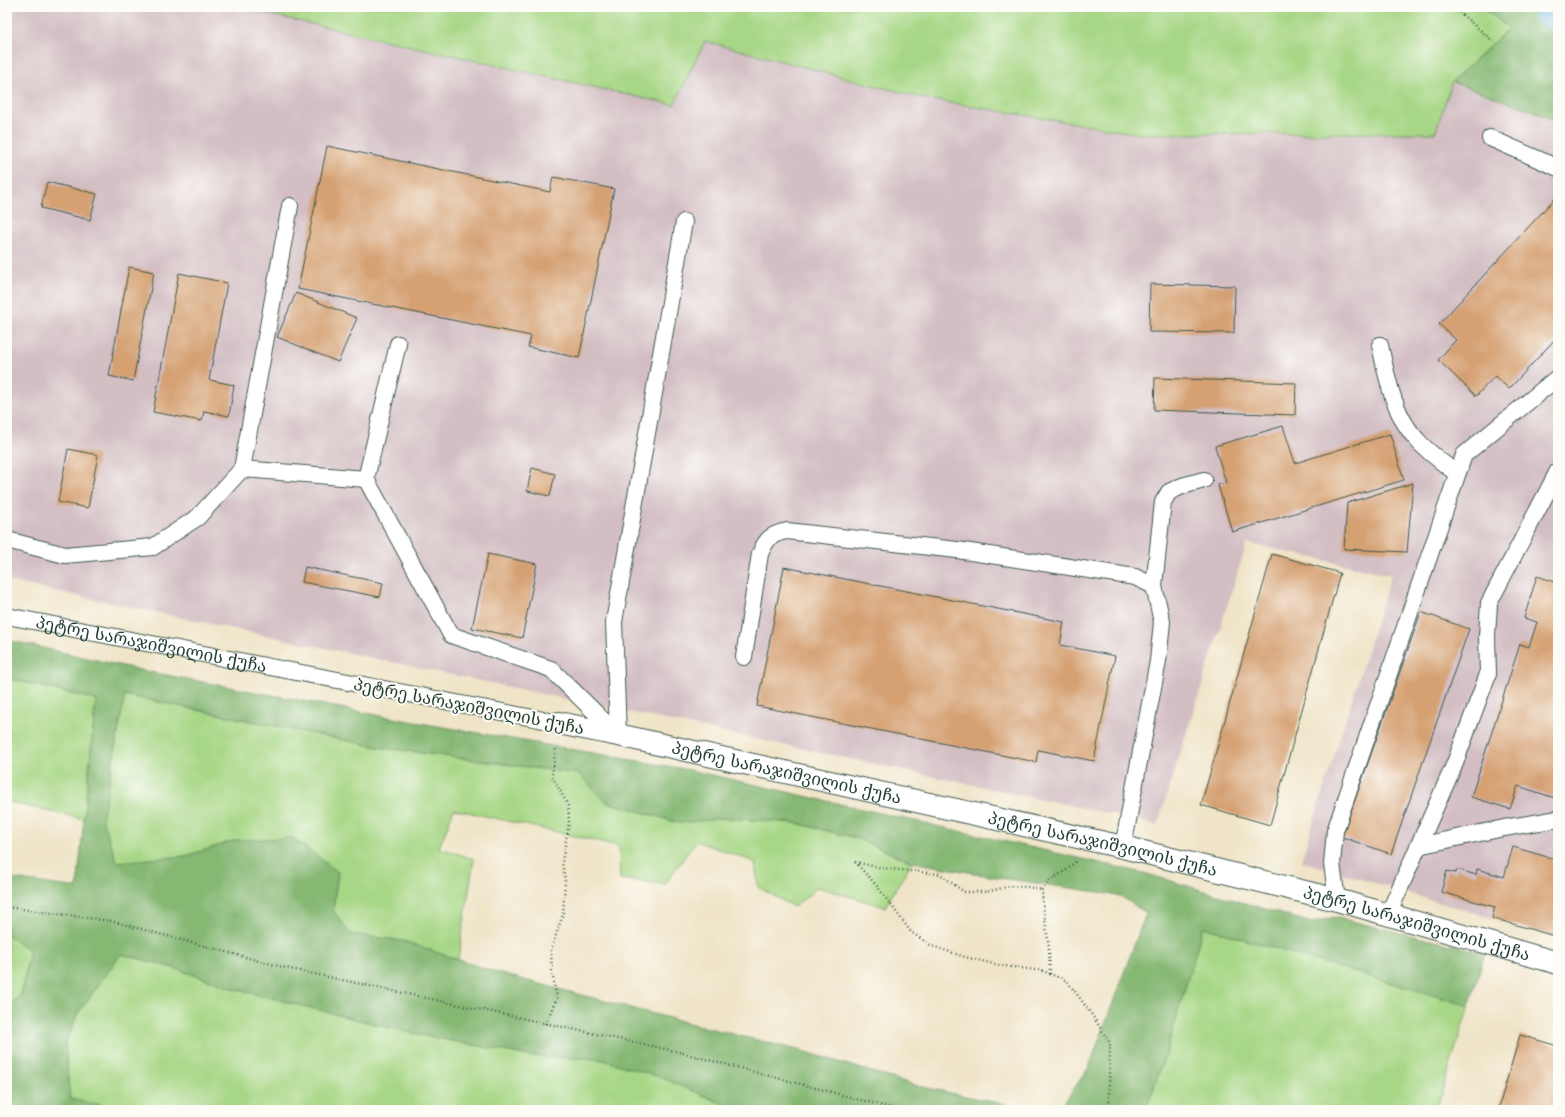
<svg xmlns="http://www.w3.org/2000/svg" width="1565" height="1117" font-family="Cardo,'Noto Serif Georgian',serif">
<style>
.industrial{fill:#d2bec3}
.green{fill:#a7d786;stroke:#638a5d}
.forest{fill:#85b873;stroke:#527a54}
.lines{fill:none;stroke-linecap:round;stroke-linejoin:round}
.river{stroke:#58abd3;stroke-width:47}
.building{fill:#d5a173}
.lane-casing{stroke:#3e564a;stroke-width:18}
.street-casing{stroke:#3e564a;stroke-width:24}
.path{stroke:#3e564a;stroke-width:2.5;stroke-dasharray:1 3;stroke-linecap:butt}
.lane{stroke:#fff;stroke-width:16}
.street{stroke:#fff;stroke-width:22}
.labels{text-anchor:middle;stroke-width:4;stroke-linejoin:round;paint-order:stroke}
.street-label{font-size:17px;fill:#1f3d34;stroke:#fdfcf7}
</style>
<rect width="100%" height="100%" fill="#fdfcf7"/>
<filter id="ink" filterUnits="userSpaceOnUse"><feTurbulence type="fractalNoise" baseFrequency=".025" numOctaves="2"/><feDisplacementMap in="SourceGraphic" scale="8" xChannelSelector="R" yChannelSelector="G"/><feConvolveMatrix kernelMatrix="1 2 1 2 8 2 1 2 1" color-interpolation-filters="sRGB"/></filter>
<filter id="wash" filterUnits="userSpaceOnUse"><feTurbulence type="fractalNoise" baseFrequency=".012" numOctaves="4" result="noise"/><feDisplacementMap in="SourceGraphic" scale="16" xChannelSelector="R" yChannelSelector="G"/><feGaussianBlur stdDeviation="0.9" result="paint"/><feColorMatrix in="noise" values="0 0 0 0 0 0 0 0 0 0 0 0 0 0 0 0 0 1.4 0 .05"/><feComposite in="paint" operator="in"/></filter>
<g filter="url(#wash)">
<rect width="100%" height="100%" fill="#efe4c7"/>
<path class="industrial" d="M7,7H236L674,105L704,41L922,98L1139,134L1434,133L1452,82L1538,112L1558,124V938L1301,861L1391,575L1247,543L1157,826L1135,819L7,581Z"/>
<path class="green" d="M236,7H1481L1509,28L1452,82L1435,133L1139,134L922,98L705,41L674,105Z
M7,678L96,700L84,819L7,802Z
M125,695L378,747L579,774L606,802L680,823L727,818L796,823L856,838L912,862L885,907L818,887L794,907L758,887L755,862L696,841L665,884L620,879L619,846L454,809L439,848L474,859L458,960L403,941L350,934L333,910L338,872L236,840L186,856L117,862L102,819Z
M1203,927L1469,1006L1436,1110H1146L1166,1052Z
M7,934L30,951L21,994L7,1008Z
M121,954L171,967L235,989L407,1032L530,1056L600,1059L663,1078L737,1110H126L69,1099L65,1044L78,1013Z"/>
<path class="forest" d="M1481,7H1558V124L1537,112L1452,82L1509,28Z
M7,640L145,671L398,719L690,770L1144,873L1312,923L1334,917L1485,953L1469,1006L1203,927L1166,1052L1146,1110H1059L1089,1067L1146,913L1122,897L1098,892L1007,879L912,862L856,838L796,823L727,818L680,823L606,802L579,774L378,747L125,695L102,819L117,862L186,856L236,840L293,838L338,872L333,910L350,934L403,941L498,973L696,1025L806,1052L918,1086L1032,1110H737L663,1078L600,1059L530,1056L407,1032L235,989L171,967L121,954L78,1013L65,1044L70,1099L126,1110H12L7,1106V1009L21,994L30,951L7,934V878L77,888L96,700L7,678Z"/>
<g class="lines">
<path class="river" d="M1555,7L1558,8"/>
</g>
<g id="blocks">
<path class="building" d="M327,146L550,192L553,177L614,189L579,358L528,347L531,336L298,289Z
M47,182L97,194L90,220L41,208Z
M1558,195V336L1509,389L1495,376L1476,396L1438,360L1456,340L1439,324Z
M129,267L154,272L133,381L109,376Z
M179,273L227,283L209,380L234,385L229,416L204,411L202,421L153,412Z
M1150,284L1235,286L1234,333L1149,332Z
M296,293L357,318L338,362L277,337Z
M1155,378L1296,383L1295,415L1154,410Z
M1283,426L1295,463L1390,434L1404,480L1232,532L1218,485L1226,483L1215,446Z
M68,449L98,455L88,508L58,502Z
M532,468L555,474L550,496L527,491Z
M1413,483L1407,552L1344,549L1347,503Z
M488,554L537,564L522,638L472,628Z
M1272,554L1340,573L1270,825L1201,805Z
M305,567L383,583L380,597L302,582Z
M784,567L1064,622L1060,645L1115,656L1094,761L1038,750L1036,762L757,706Z
M1537,576L1558,583V799L1518,786L1510,809L1471,797L1520,644L1529,647L1537,622L1524,618Z
M1421,612L1469,629L1391,854L1342,837Z
M1513,847L1558,860V937L1492,918L1495,907L1441,892L1447,871L1456,873L1457,869L1476,875L1477,869L1504,877Z
M1520,1035L1558,1046V1110H1498Z"/>
</g>
</g>
<g filter="url(#ink)">
<use href="#blocks" fill-opacity="0" stroke="#3e564a" stroke-width="1"/>
<g class="lines">
<defs>
<g id="lane">
<path d="M1490,138L1558,168"/>
<path d="M290,206L242,469L366,479L451,635L551,669L618,735"/>
<path d="M1380,345C1387,378 1394,417 1419,442C1430,454 1445,464 1457,474"/>
<path d="M366,479L398,344"/>
<path d="M7,540L65,555L153,547L198,517L242,469"/>
<path d="M1154,586L1163,502L1169,492L1182,486L1204,480"/>
<path id="s1" d="M7,616L559,723"/>
<path d="M744,657L760,554C766,539 771,534 787,531L957,550L1135,577L1154,586L1162,622L1158,661L1123,847"/>
<path d="M618,735L614,622L684,222"/>
<path d="M1418,846L1504,828L1558,819"/>
<path d="M1337,900L1332,864L1335,831L1464,455L1558,377"/>
<path d="M1388,915L1455,763L1488,674L1487,636L1489,603L1558,471"/>
</g>
<g id="street">
<path id="s2" d="M559,723L618,735L1123,847L1337,900L1558,963"/>
</g>
</defs>
<use href="#lane" class="lane-casing"/>
<use href="#street" class="street-casing"/>
<path class="path" d="M1453,7L1493,41
M855,862L877,886L911,932L932,946L965,957L998,965L1043,971L1067,981L1088,1009L1110,1043L1109,1095L1110,1110
M855,862L882,868L940,874L964,892H986L1010,886L1029,887L1042,890
M7,907L111,921L286,968L675,1051L899,1110
M1050,974L1049,948L1043,905L1042,890L1049,881L1068,869L1076,861
M545,1024L557,998L552,973L551,950L563,914L565,880L562,862L569,823L568,805L552,776L556,747"/>
<use href="#lane" class="lane"/>
<use href="#street" class="street"/>
</g>
</g>
<g class="labels">
<g class="street-label">
<text dy="6" stroke="none"><textPath href="#s1" startOffset="147">პეტრე სარაჯიშვილის ქუჩა</textPath></text>
<text transform="translate(469 706) rotate(11)" y="6">პეტრე სარაჯიშვილის ქუჩა</text>
<text dy="6" stroke="none"><textPath href="#s2" startOffset="233">პეტრე სარაჯიშვილის ქუჩა</textPath></text>
<text dy="6" stroke="none"><textPath href="#s2" startOffset="557">პეტრე სარაჯიშვილის ქუჩა</textPath></text>
<text dy="6" stroke="none"><textPath href="#s2" startOffset="881">პეტრე სარაჯიშვილის ქუჩა</textPath></text>
</g>
</g>
<rect width="1565" height="1117" fill="none" stroke="#fdfcf7" stroke-width="24"/>
</svg>
